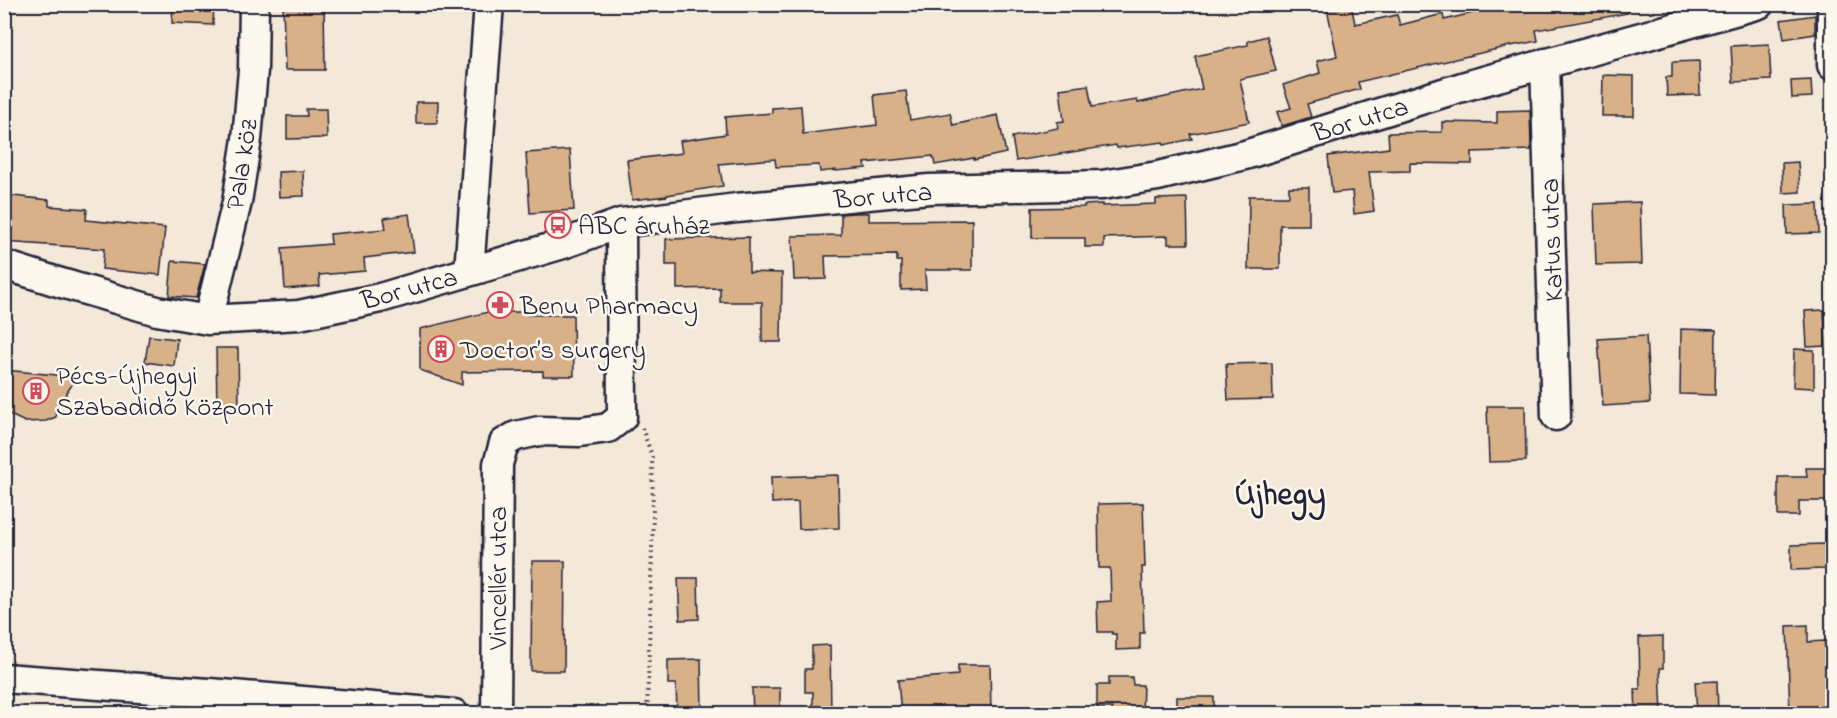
<svg xmlns="http://www.w3.org/2000/svg" width="1837" height="718" font-family="'Indie Flower',sans-serif">
<style>
.building{fill:#d8b189;stroke:#22223b;stroke-width:1.5}
.lines{fill:none;stroke-linecap:round;stroke-linejoin:round}
.minor-casing{stroke:#22223b;stroke-width:33}
.path{stroke:#22223b;stroke-width:4;stroke-dasharray:1.5 4.5;stroke-linecap:butt}
.minor{stroke:#fbf7ec;stroke-width:28}
.labels{text-anchor:middle;stroke-width:5;stroke-linejoin:round;paint-order:stroke}
.street-label{font-size:27px;fill:#22223b;stroke:#fbf7ec}
.poi-label{font-size:27px;fill:#22223b;stroke:#fbf7ec;text-anchor:start}
.district-label{font-size:33px;font-weight:bold;fill:#22223b;stroke:#fbf7ec}
</style>
<rect width="100%" height="100%" fill="#f4e9d8"/>
<filter id="ink" filterUnits="userSpaceOnUse"><feTurbulence type="fractalNoise" baseFrequency=".0167" numOctaves="2"/><feDisplacementMap in="SourceGraphic" scale="12" xChannelSelector="R" yChannelSelector="G"/><feConvolveMatrix kernelMatrix="1 2 1 2 8 2 1 2 1" color-interpolation-filters="sRGB"/></filter>
<g filter="url(#ink)">
<path class="building" d="M173,4H214L213,25L172,23Z
M283,4H324L325,70H285Z
M1326,4H1351L1355,24L1397,15L1400,25L1443,14L1444,20L1509,4H1628V13L1536,30L1538,41L1510,46L1358,82L1360,89L1307,104L1311,117L1282,126L1277,112L1291,108L1283,85L1320,73L1317,61L1337,56Z
M1815,15V34L1784,39L1781,20Z
M1267,36L1276,71L1240,79L1249,122L1190,134L1192,139L1164,145L1163,142L1117,148L1116,145L1016,161L1012,137L1058,128L1057,122L1064,121L1060,89L1088,85L1092,107L1137,100L1138,103L1202,89L1195,56L1248,45V41Z
M1769,44L1771,80L1733,82L1731,46Z
M1699,61L1700,95L1667,96L1666,77H1672V62Z
M1603,75L1634,76V116H1602Z
M1811,80L1812,97L1792,98L1791,81Z
M906,91L910,120L950,113L953,125L998,115L1006,153L974,160V158L935,165L933,156L865,163L866,168L836,171V170L820,172L819,165L776,167L775,159L719,164L723,186L667,195V196L632,200L627,160L682,153L680,141L726,134L725,117L772,113V108L801,106L803,134L877,125L874,95Z
M416,102H438L437,123H416Z
M306,109H326L327,138L287,139V116H307Z
M1530,110L1531,150L1472,152V164L1410,163V171L1369,172L1374,211L1354,214L1352,191L1332,193L1328,156L1389,148L1388,133L1442,132V122L1497,123V111Z
M570,150L574,210L530,213L526,153Z
M1798,162L1800,192L1783,193L1782,163Z
M303,171L304,196L279,197L278,172Z
M1289,187H1309V225H1280V269H1248L1249,196H1289Z
M4,195L49,200V206L87,209L86,220L165,228L160,275L102,269L104,249L4,242Z
M1187,198L1188,244H1168V236L1104,238V247H1085V238H1032V208L1084,207V205L1102,204V206L1156,204V199Z
M1640,202L1642,264L1596,265L1594,204Z
M1818,204L1819,233L1787,234L1786,205Z
M853,213H869V221L972,220V270H925L926,289L901,290V261H897V255L825,256L826,279L794,280L792,236L841,235V214Z
M409,214L414,252L364,258L365,271L319,275L320,286L285,289L282,248L331,244L330,234L386,229L384,218Z
M749,237V272L782,273L781,342H762V302H720V288L677,289V265H666V239Z
M172,261L205,264L196,298L169,296Z
M1824,310L1826,346L1807,347L1805,311Z
M488,312H527V315H573L574,376H543V371L462,372V385L420,370V329Z
M1681,329L1716,330L1715,395L1680,394Z
M149,336L177,339L174,366L145,362Z
M1646,336L1650,403L1603,406L1598,339Z
M216,348H238L239,408L217,409Z
M1794,349L1814,350V388L1793,387Z
M1272,363L1273,399L1228,400L1226,364Z
M4,370L77,377L55,411L56,417L46,421L25,422L4,412Z
M1487,406H1525L1526,461L1489,462Z
M1806,468H1829V501H1799V516H1778V477H1807Z
M838,475L839,528L799,529L798,502L772,503L771,477Z
M1143,503L1145,567H1142L1144,633H1140V649L1116,650V634H1112V632H1098L1097,602L1111,601L1110,568H1099L1098,504Z
M1825,544L1826,569L1791,570V545Z
M532,561H565L564,671H531Z
M678,578H698L699,619L680,620Z
M1808,625V642L1825,641L1828,714H1790L1787,626Z
M1663,636V668H1660L1662,714H1636L1635,689H1640L1639,637Z
M830,645L831,714H813V692H805V669H812V646Z
M701,659L702,711L677,712L676,684H668V660Z
M958,665H990L991,714H901L898,680L958,675Z
M1109,677H1132L1133,685H1143L1142,714H1112V708H1097V685H1109Z
M1717,681L1718,714H1697L1695,682Z
M752,688H780V714H753Z
M1177,697H1214V714H1177Z"/>
<g class="lines">
<defs>
<path id="minor" d="M1832,4V65
M1545,63L1556,416
M4,265L58,282L157,311L208,320L299,315L380,298L563,244L621,223L737,208L929,189L1102,185L1158,176L1245,155L1462,87L1759,4
M469,271L489,4
M208,320L237,202L247,139L253,70L254,4
M4,678L222,694L454,714
M496,714L498,464L504,443L516,436L539,431L580,432L608,428L622,417L621,223"/>
</defs>
<use href="#minor" class="minor-casing"/>
<path class="path" d="M642,428L652,456L653,515L647,714"/>
<use href="#minor" class="minor"/>
</g>
</g>
<defs>
<symbol id="bus-ring" viewBox="-11 -11 22 22"><circle r="9.5" fill="#fbf7ec" stroke="#d1495b" stroke-width="1.5"/><path d="M-5-6H5V4H4V6H2V4H-2V6H-4V4H-5ZM-3.5-4V0h7V-4ZM-3.5 1.2v1.5H-2V1.2ZM2 1.2v1.5H3.5V1.2Z" fill="#d1495b"/></symbol>
<symbol id="pharmacy-ring" viewBox="-11 -11 22 22"><circle r="9.5" fill="#fbf7ec" stroke="#d1495b" stroke-width="1.5"/><path d="M-2-6h4v4h4v4h-4v4h-4v-4h-4v-4h4Z" fill="#d1495b"/></symbol>
<symbol id="building-ring" viewBox="-11 -11 22 22"><circle r="9.5" fill="#fbf7ec" stroke="#d1495b" stroke-width="1.5"/><path d="M-4-6H4V6H1V3H-1V6H-4ZM-2.5-4.3h1.7v1.8h-1.7ZM.8-4.3h1.7v1.8H.8ZM-2.5-1h1.7V.8h-1.7ZM.8-1h1.7V.8H.8Z" fill="#d1495b"/></symbol>
</defs>
<g fill-rule="evenodd">
<use href="#bus-ring" x="543" y="210" width="30" height="30"/>
<use href="#pharmacy-ring" x="485" y="290" width="30" height="30"/>
<use href="#building-ring" x="426" y="334" width="30" height="30"/>
<use href="#building-ring" x="21" y="376" width="30" height="30"/>
</g>
<g class="labels">
<g class="street-label">
<text transform="translate(1360 119) rotate(-17)" y="9">Bor utca</text>
<text transform="translate(241 164) rotate(-81)" y="9">Pala köz</text>
<text transform="translate(883 195) rotate(-5)" y="9">Bor utca</text>
<text transform="translate(1551 240) rotate(-92)" y="9">Katus utca</text>
<text transform="translate(409 288) rotate(-15)" y="9">Bor utca</text>
<text transform="translate(497 578) rotate(-90)" y="9">Vincellér utca</text>
</g>
<g class="poi-label">
<text x="578" y="234">ABC áruház</text>
<text x="520" y="314">Benu Pharmacy</text>
<text x="460" y="358">Doctor’s surgery</text>
<text x="56" y="384">Pécs-Újhegyi<tspan x="56" dy="31">Szabadidő Központ</tspan></text>
</g>
<g class="district-label">
<text x="1280" y="504">Újhegy</text>
</g>
</g>
<rect width="1837" height="718" fill="none" stroke="#fbf7ec" stroke-width="24"/>
<rect x="12" y="12" width="1813" height="694" fill="none" stroke="#22223b" stroke-width="2" filter="url(#ink)"/>
</svg>
